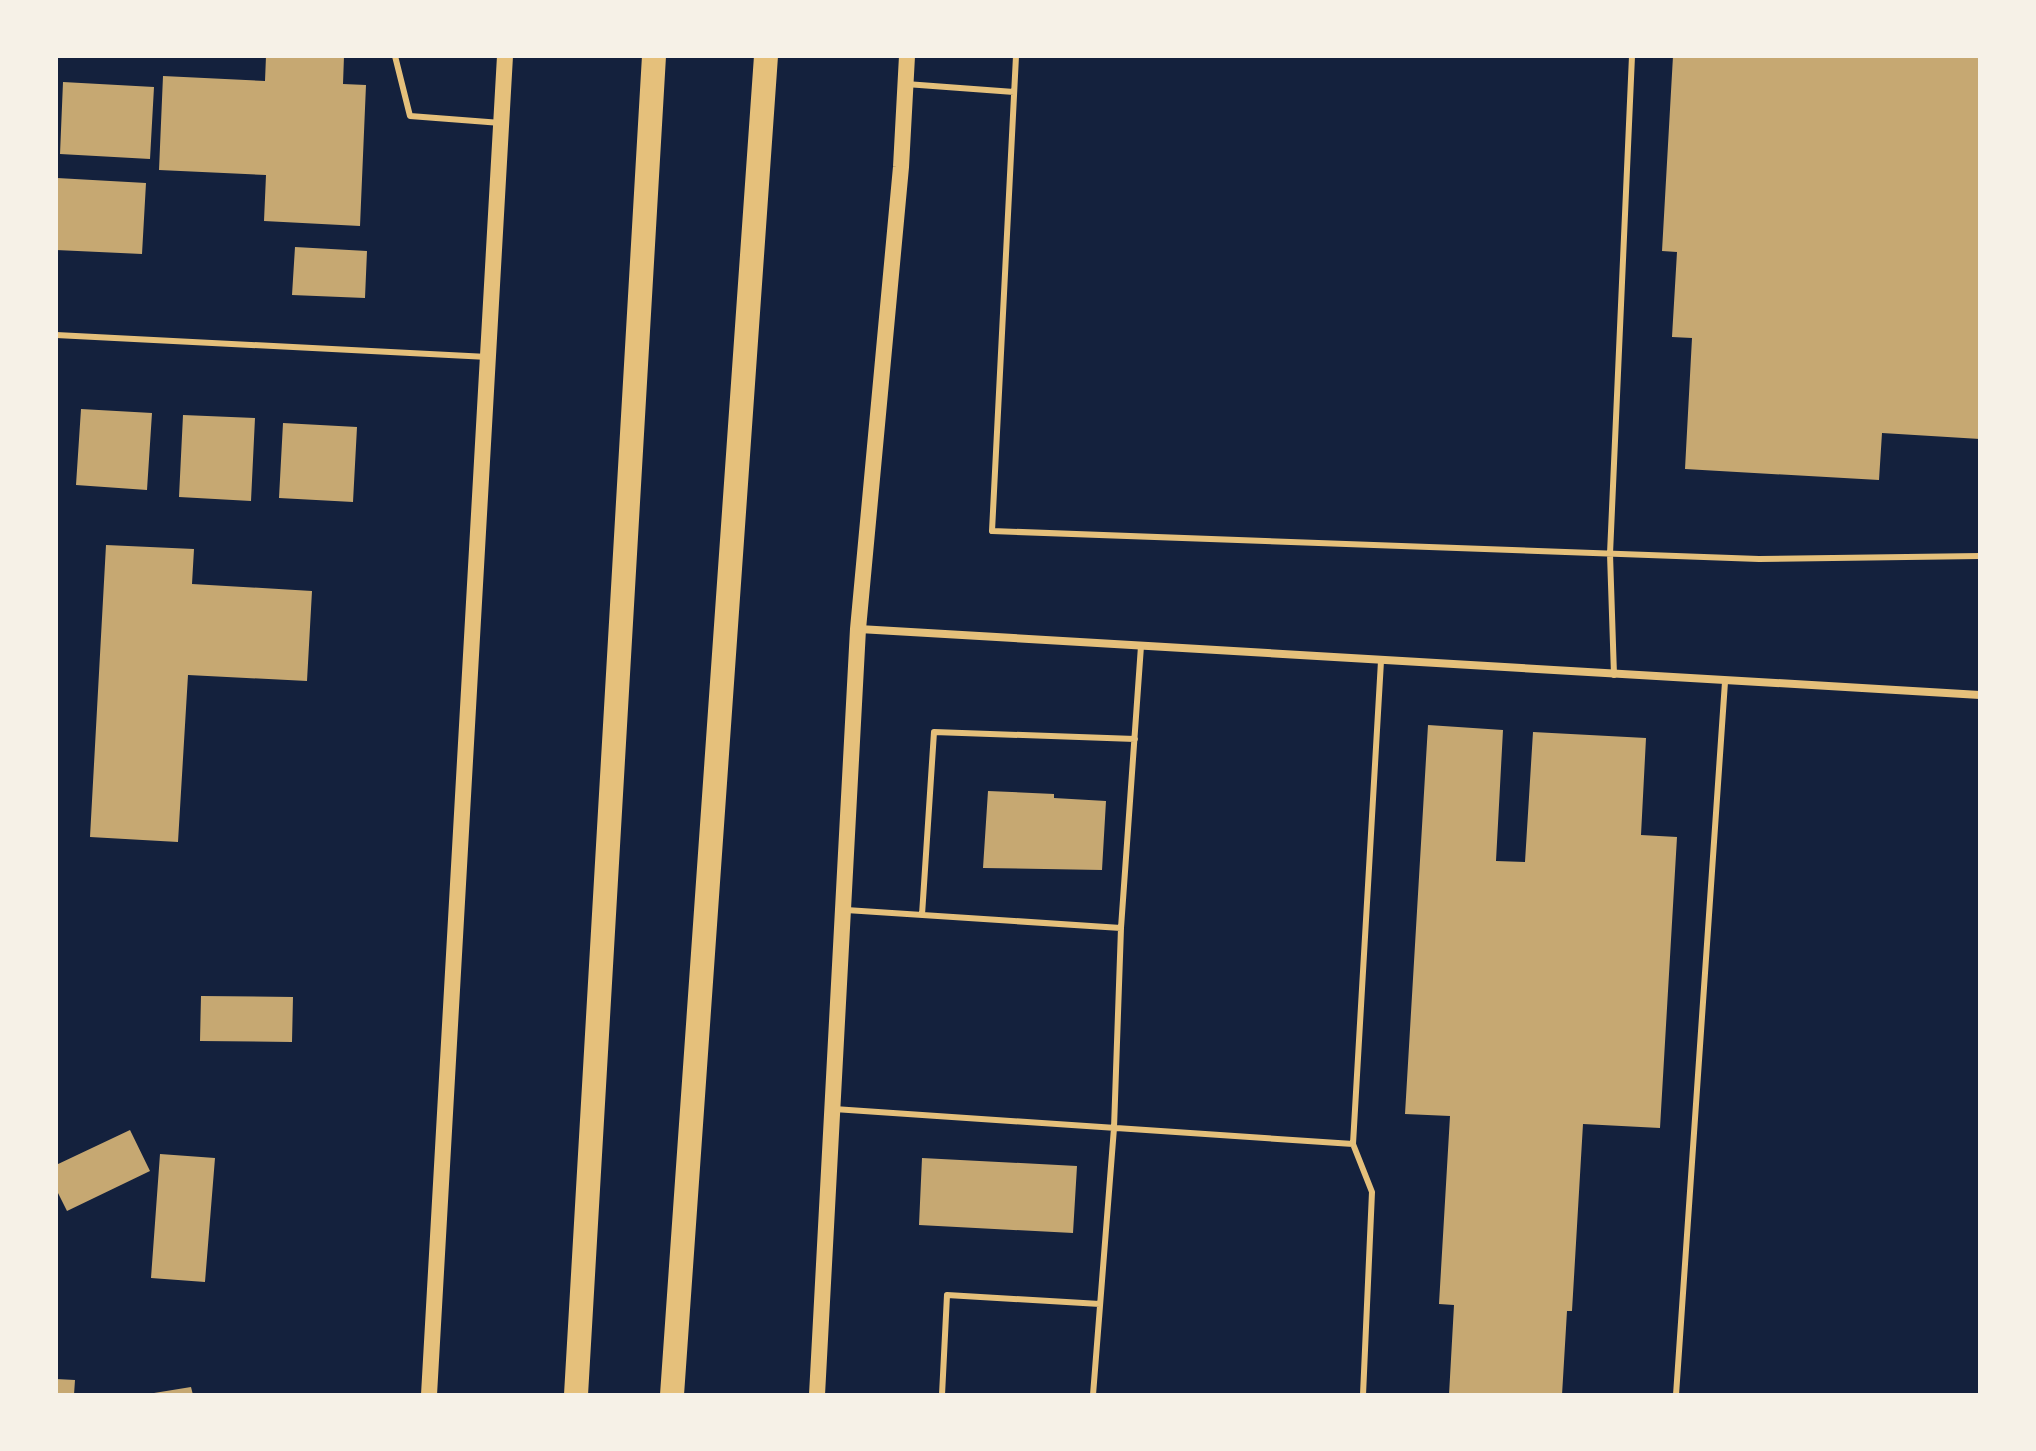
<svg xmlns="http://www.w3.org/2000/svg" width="2036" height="1451" font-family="'Golos Text',sans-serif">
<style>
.building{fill:#c6a872}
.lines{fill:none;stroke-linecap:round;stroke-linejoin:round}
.service{stroke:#e5c07b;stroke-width:6}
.minor{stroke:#e5c07b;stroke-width:8}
.secondary{stroke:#e5c07b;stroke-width:16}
.motorway{stroke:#e5c07b;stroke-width:24}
</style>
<rect width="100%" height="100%" fill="#14213d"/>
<path class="building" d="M266,56H344L343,84L366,85L360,226L264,221L266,175L159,170L163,76L265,81Z
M1673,56H1980V439L1882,433L1879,480L1685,469L1692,338L1672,337L1677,252L1662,251Z
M63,82L154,87L150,159L60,154Z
M57,178L146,183L142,254L56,250Z
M295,247L367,251L365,298L292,295Z
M81,409L152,413L147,490L76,485Z
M183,415L255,418L251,501L179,497Z
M283,423L357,427L353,502L279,498Z
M106,545L194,549L192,584L312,591L307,681L188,675L178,842L90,837Z
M1428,725L1503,730L1496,861L1525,862L1533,732L1646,738L1641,835L1677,837L1660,1128L1583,1124L1572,1311H1567L1562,1395H1449L1454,1305L1439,1304L1450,1116L1405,1114Z
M988,791L1054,794V798L1106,801L1102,870L983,868Z
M201,996L293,997L292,1042L200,1041Z
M130,1130L150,1171L67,1211L56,1189V1165Z
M160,1154L215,1158L205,1282L151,1278Z
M922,1158L1077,1166L1073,1233L919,1225Z
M56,1379L75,1380L74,1395H56Z
M191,1387L193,1395H154V1393Z"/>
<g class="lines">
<path class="service" d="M395,56L410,116L501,123
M1016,56L992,531L1759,559L1980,556
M906,84L1014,92
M56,335L488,357
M1614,675L1610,554L1632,56
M846,910L1121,928
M922,915L934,732L1135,739
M834,1109L1353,1144
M942,1395L947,1295L1100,1304
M1093,1395L1114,1128L1121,928L1141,646
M1363,1395L1372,1192L1353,1144L1381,661
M1676,1395L1725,682"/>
<path class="minor" d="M859,629L1980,695"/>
<path class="secondary" d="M429,1395L505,56
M817,1395L858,629L901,167L907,56"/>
<path class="motorway" d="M576,1395L654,56
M672,1395L766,56"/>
</g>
<rect width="2036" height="1451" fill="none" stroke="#f6f1e7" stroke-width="116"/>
</svg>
